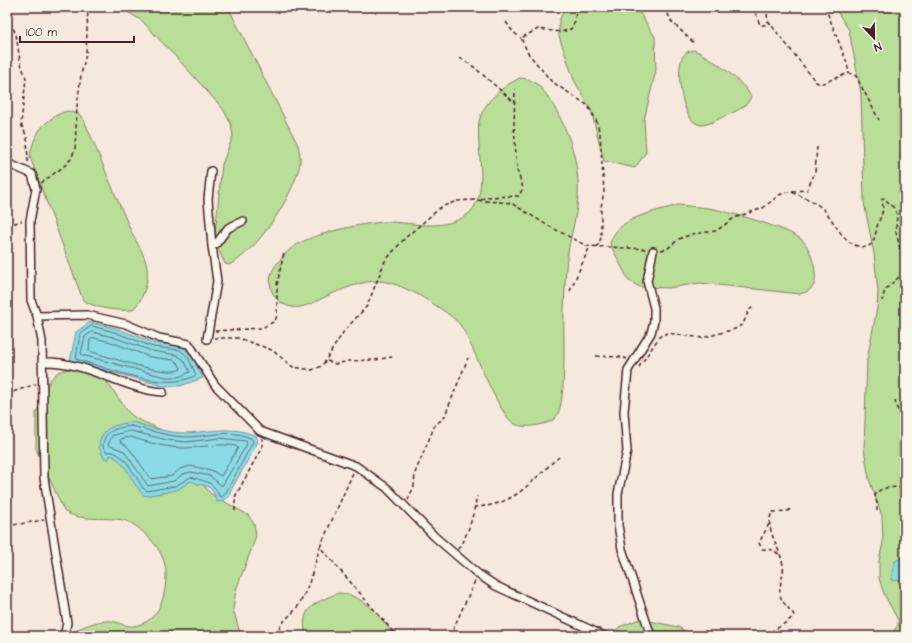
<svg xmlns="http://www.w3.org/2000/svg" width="912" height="643" font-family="'Architects Daughter',sans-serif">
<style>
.green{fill:#b9de98;stroke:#827e62}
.water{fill:#8adbe5;stroke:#70909b}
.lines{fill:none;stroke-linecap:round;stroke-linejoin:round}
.shore{stroke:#646a75;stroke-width:1}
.street-casing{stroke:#4a1f2b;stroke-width:10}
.primary-casing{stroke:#4a1f2b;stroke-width:15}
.path{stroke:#4a1f2b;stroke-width:1.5;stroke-dasharray:4 3;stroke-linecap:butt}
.street{stroke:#fbf7ec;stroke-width:7}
.primary{stroke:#fbf7ec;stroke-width:12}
</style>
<rect width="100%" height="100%" fill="#f7e8dd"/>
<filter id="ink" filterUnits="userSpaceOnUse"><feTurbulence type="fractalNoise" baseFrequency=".025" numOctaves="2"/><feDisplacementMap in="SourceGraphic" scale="8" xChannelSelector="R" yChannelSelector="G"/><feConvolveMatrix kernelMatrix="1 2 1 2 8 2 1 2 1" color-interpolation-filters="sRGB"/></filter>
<g filter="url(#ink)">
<path class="green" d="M120,7H228L298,145C299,151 301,157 300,163C295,194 257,252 229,265L225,264L218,248L215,234L222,164L233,136L231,124L223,109L188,70L142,21Z
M566,7H636L655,37L656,70L644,120L646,152L635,168L604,161L591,110L574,80L559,36V20Z
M834,7H905V636H890L898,625V620L884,594L879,578V561L883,542L882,516L869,479L864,449L867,360L877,308L878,291L874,254L864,202L861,93L849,30Z
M694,50C709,56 745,82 751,97C746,108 736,111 725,116C718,119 709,125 701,125C681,123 675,69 683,56C686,52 689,51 694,50Z
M520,78C538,79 544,91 553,105C569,131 580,165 578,196C577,217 570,237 567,258C565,274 565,292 564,309C563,331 567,400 557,415C555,420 548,423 543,424C535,426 522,428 515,424C498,416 474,346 461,326C454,316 426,299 415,293C404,288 390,281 378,281C362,281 343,289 329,295C312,303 294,316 277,299C269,291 268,278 274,268C279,261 286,252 293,247C311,234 362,223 385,222C411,222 433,230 458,220C495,206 475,152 479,122C483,102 503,86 520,78Z
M67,111L79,114L84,120C100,157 115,195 131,231C137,244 145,254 147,268C149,282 143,301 132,310C117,311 96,309 83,300L30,157C33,134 45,118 67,111Z
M678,205C688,206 698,207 708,208C727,211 787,228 801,239C809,246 814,262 815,272C817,285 812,291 800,294L700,283L669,288L640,287L629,281L610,244C616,217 655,212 678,205Z
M80,365L97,368L129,413L137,419L177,437L201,482L211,494L248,515L254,524L256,535L254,542L236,590L233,609L241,636H68C78,627 98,620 111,621C118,622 127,627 134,626C160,622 166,595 166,574C166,552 148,534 131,523C116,514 82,524 64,511L36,449V414L44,391L51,379L58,372Z
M338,593C364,594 380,617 395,636H306C299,607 315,603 338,593Z
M640,619L678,627L694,636H611L619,627Z"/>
<path class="water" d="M90,322L115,328L155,343L181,346L191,354L203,378L180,386H164L70,361L76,332Z
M132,422C149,427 167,433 186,433C211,432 231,425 256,436L258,442L231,490L229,497L222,501L217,502C210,480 206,489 191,481L177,490L145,496C131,485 127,460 110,455L109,459L104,458L99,447C100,427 115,425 132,422Z
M905,556V581L891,580L894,562Z"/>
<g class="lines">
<path class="shore" d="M92,326L114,332L153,347L180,350L188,357L196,375C167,393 108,368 76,359L80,334Z
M92,332L113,337L152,351L177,355L184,360L190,372L179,377H165L82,355L81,353L85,337Z
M94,338L111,342L150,357L174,360L179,364L181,369C167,378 107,356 89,351L90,340Z
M131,426C149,430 166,436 185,437C208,437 231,428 252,439L253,442L225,494L222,497L219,496C213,480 205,482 191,477L175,486L147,491L143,488C135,476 123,448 106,452L103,447C103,430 117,428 131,426Z
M131,431L167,440L186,442L220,438L246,441L247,444L222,486L210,476L191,472L183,474L174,481L148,486L124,451L108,445L112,436Z
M131,437C149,443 168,448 186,448C204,447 219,443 236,446L238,448L221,476L211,470L190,466L180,469L172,476L151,479L129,448L120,441L121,439Z"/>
<defs>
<path id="street" d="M7,163L32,174L36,189L30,221L31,300L37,316L42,341L44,478L67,623L64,636
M212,246L216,244L228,228L243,221
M37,316L87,315L126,324L159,338L189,344L215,385L260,431L356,466L387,488L435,537L478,574L496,586L604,636
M207,339L217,281L212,246L208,199L211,171
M42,362C85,360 122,389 163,392
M650,636H681
M651,636L622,549L618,525V494L627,451L624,412L628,370L651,333L654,321V308L647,281L653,251"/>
<path id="primary" d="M7,635L8,636"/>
</defs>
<use href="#street" class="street-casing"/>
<use href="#primary" class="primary-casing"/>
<path class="path" d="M576,7L575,21L571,29L561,32L538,29L521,38L528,53L542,70L551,81L587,105L596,119L600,134L604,192L601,207V238L597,247
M665,7L671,21L695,44
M753,7L760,25H765L768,21
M766,7L768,21L816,82L820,84L849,73L856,76L879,120
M825,7L847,63L849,73
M7,16L16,34L20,61L26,78L21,124L27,137L28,164
M506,22L513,32L521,38
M460,58L474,67L515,103
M41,183L63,167L71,159L75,149L77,106L81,75L86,54L88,7
M792,192C803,197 812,200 822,208C835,220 843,247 864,247C873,247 874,239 876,232C878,217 885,217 882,199L884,198L894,208L897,214L896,232L905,269L903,273L885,290L882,301
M481,200L485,197L519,196L523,188L517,170L514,125L515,89
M7,225L22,221
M661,250L667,249L679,239L692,234L716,231L734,218L763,208L779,195L791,191L807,190L815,172L817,147
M570,291L590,246
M215,331L262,328L275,321L277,315V285L284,252
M214,338H238L272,350L293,367L312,370L322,366L344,331L367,306L385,261L405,238L441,207L457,201L474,200L511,203L547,225L587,246L647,249
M596,356L622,357L627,359
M327,361L336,364L348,361L375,360L392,357
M639,367L660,336L667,333L702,338L735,329L743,324L749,310L755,306
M7,394L36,384
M895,400C896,408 899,414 905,420
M353,473L320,547L397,636
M408,500L414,486L415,473L435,425L444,418L468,358
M474,507C516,506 530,481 559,457
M235,511V497L262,447V438
M877,511V504L875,495C880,486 896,487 905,488
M769,524L759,543L762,549L773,550L781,556
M7,526L44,520
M458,549C470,532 473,515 477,496
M277,636C280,620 290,618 298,606C309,589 314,566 320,547
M450,636L475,581
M765,636C773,630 790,622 794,615C790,609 784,605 781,598C777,586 785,575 783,565C780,547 764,529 772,512L788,511L792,508"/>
<use href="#street" class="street"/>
<use href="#primary" class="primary"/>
</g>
</g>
<rect width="912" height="643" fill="none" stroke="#fbf7ec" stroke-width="24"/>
<rect x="12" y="12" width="888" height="619" fill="none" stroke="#4a1f2b" stroke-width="1.5" filter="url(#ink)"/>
<g transform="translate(874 38) rotate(158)" stroke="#fbf7ec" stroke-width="3" paint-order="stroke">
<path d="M0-3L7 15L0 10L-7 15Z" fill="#4a1f2b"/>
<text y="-6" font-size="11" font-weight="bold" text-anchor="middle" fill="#4a1f2b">N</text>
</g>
<path d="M20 36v6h114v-6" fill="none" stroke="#4a1f2b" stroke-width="2"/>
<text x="26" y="36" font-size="12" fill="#4a1f2b" stroke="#fbf7ec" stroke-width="3" paint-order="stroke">100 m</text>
</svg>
